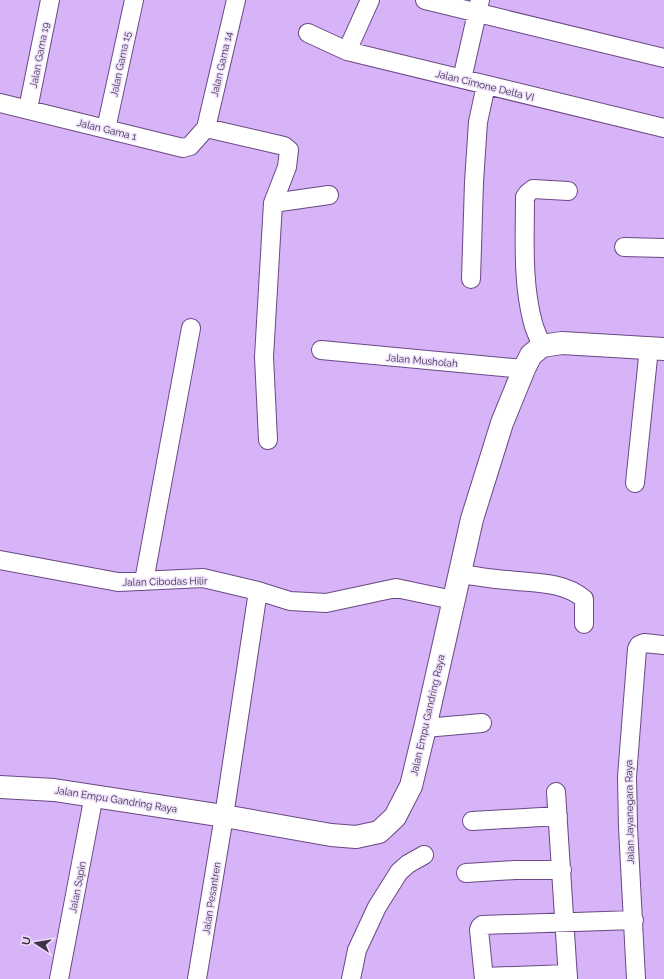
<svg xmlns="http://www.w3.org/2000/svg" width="664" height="979" font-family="Raleway,sans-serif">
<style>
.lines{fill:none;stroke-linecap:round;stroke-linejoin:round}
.street-casing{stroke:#6a4984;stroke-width:20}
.secondary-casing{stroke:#6a4984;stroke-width:24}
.street{stroke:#fff;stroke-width:18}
.secondary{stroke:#fff;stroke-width:22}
.labels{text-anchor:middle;stroke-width:3;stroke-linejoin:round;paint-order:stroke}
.street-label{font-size:10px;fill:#3e304b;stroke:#eddffa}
</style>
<rect width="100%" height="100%" fill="#d7b3f7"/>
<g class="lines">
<defs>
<path id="street" d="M425,0L664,58
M308,33L347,51L664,128
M347,51L370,0
M462,79L480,0
M0,103L183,148L190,146L206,128L236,0
M28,109L50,0
M206,128L284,146L289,150L287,167L273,203L264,357L268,440
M106,129L134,0
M273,203L329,195
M624,247L664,248
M471,279L474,182L478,122L486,85
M542,346C539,338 535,331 533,323C522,282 525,239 525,197L528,193L533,189L568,191
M321,350L524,369
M635,483L649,348
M0,560L118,582L203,578L258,591L290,601L326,603L396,588L453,600
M461,574C476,576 491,579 507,580C532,583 564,581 584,599V624
M144,581L191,328
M425,728L482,723
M556,792L568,979
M472,821L558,816
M466,873L515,870H562
M484,977L568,974
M59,979L94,795
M197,979L224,816L258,591
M351,979L357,950L377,907L399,872L408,864L424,855
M484,979L479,930L480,927L482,925L634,920
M636,979L628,827L627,777L637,649L639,645L644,643L664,645"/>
<path id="secondary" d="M0,787L54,790L224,816L331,835L356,837L379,832L395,817L411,786L425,728L472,519L502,423L524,369L531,355L542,346L562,343L664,349"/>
</defs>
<use href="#street" class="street-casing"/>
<use href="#secondary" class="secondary-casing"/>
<use href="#street" class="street"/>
<use href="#secondary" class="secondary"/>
</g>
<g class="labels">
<g class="street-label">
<text transform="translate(39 55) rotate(-79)" y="4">Jalan Gama 19</text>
<text transform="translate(120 64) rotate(-78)" y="4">Jalan Gama 15</text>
<text transform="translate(221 64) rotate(-77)" y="4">Jalan Gama 14</text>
<text transform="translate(485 85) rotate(14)" y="4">Jalan Cimone Delta VI</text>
<text transform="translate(107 129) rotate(14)" y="4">Jalan Gama 1</text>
<text transform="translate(422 360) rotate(5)" y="4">Jalan Musholah</text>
<text transform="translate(165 581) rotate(-1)" y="4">Jalan Cibodas Hilir</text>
<text transform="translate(427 715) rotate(-77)" y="4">Jalan Empu Gandring Raya</text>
<text transform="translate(116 799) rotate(9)" y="4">Jalan Empu Gandring Raya</text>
<text transform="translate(629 812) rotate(-91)" y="4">Jalan Jayanegara Raya</text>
<text transform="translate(77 887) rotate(-79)" y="4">Jalan Sapin</text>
<text transform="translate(211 898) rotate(-81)" y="4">Jalan Pesantren</text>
</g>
</g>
<g transform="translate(36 943) rotate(282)" stroke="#eddffa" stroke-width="3" paint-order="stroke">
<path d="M0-3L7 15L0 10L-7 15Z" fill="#3e304b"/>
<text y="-6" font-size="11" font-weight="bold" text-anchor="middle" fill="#3e304b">U</text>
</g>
</svg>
